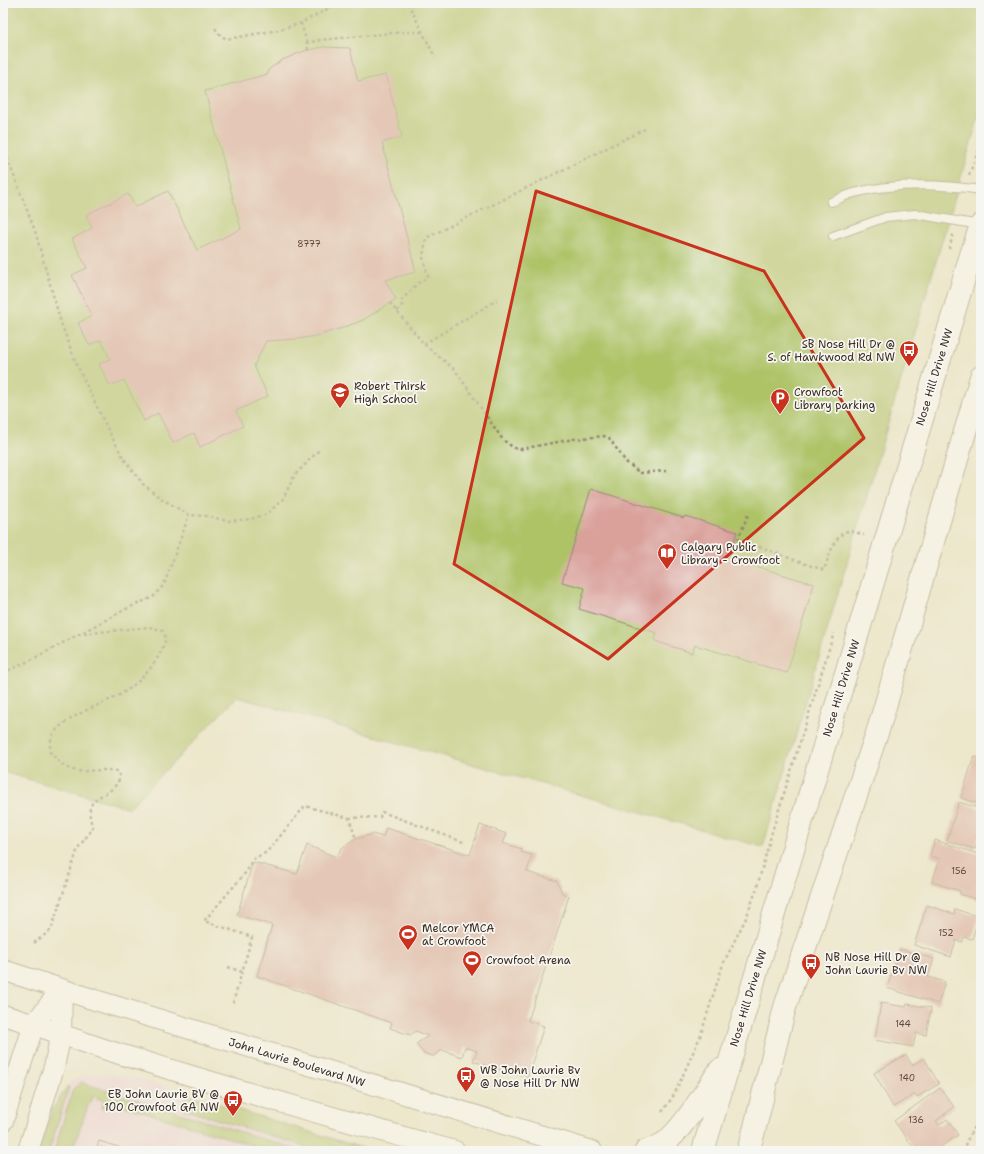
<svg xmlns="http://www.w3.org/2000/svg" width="984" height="1154" font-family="'Shantell Sans',sans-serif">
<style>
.built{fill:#f2cfe1}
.green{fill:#aec266;stroke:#747642}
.building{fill:#daa19b}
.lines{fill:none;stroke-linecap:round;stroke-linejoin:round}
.service-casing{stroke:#948875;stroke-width:10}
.tertiary-casing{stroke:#948875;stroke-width:22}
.secondary-casing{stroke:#948875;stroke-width:24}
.path{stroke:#948875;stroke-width:2.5;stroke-dasharray:3 3;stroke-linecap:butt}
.service{stroke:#fff;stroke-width:8}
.tertiary{stroke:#fff;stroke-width:20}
.secondary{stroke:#fff;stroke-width:22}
.marked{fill:none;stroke:#c8321e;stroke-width:3;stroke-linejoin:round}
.labels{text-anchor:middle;stroke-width:3.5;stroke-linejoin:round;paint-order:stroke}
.number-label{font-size:9px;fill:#63483d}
.poi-label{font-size:11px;fill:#3b2a1e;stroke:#f6f6f2;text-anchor:start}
.street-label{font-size:11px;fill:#3b2a1e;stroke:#f6f6f2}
</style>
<rect width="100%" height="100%" fill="#f6f6f2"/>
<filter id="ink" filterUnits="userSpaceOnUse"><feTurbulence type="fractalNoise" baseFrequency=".025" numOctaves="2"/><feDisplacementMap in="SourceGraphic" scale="8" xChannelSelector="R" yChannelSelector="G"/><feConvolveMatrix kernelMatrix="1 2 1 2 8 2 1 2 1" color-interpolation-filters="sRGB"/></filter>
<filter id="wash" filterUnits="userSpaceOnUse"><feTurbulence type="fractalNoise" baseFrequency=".012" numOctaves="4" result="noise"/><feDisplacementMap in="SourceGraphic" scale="16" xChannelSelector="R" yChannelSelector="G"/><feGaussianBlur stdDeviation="0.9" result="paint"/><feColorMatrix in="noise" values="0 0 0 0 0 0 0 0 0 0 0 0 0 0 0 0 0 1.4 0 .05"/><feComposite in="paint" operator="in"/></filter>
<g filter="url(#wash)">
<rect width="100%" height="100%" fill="#ede7cc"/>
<path class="built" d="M95,1074H111L136,1078L375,1151H37L44,1126L52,1108L66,1087L74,1080L86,1075Z"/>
<path class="green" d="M3,3H981V109L763,847L237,697L129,808L3,772Z
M82,1082L86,1084L303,1151H271L118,1104L107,1109L102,1108L104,1101L93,1096L91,1103H89L72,1151H54L73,1089Z
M67,1087H69L49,1151H38L52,1110Z
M187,1094L372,1151H320L183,1109Z"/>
<g id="blocks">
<path class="building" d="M323,47L350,48L358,81L386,75L402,137L382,143L416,272L385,280L396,299L363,320L342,328L317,336L297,339L266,341L254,366L268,396L236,411L243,426L200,447L194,433L173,443L158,413L144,421L124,380L110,386L99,364L110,359L101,340L89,345L78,323L92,316L72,275L87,268L72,239L92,228L86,215L128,194L135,207L168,191L197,250L241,229L205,91L268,74V70L282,60L304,51Z
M591,489L684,518L685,516L737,532L729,558L814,584L787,673L695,645L692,653L655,641L657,633L579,609L585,588L562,582Z
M974,756L981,759V804L961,798Z
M959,802L981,809V836L979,835L975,849L947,841Z
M480,825L507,834L503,843L522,849L521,852L532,855L527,872L557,881L562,893L569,896L528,1021L544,1026L527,1078L473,1061L477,1051L465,1047L462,1057L442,1050L433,1056L423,1053L416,1044L428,1036L416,1031L410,1035L390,1028L392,1023L257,976L272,925L237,915L253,862L297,874L307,845L336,857L342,848L356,839L373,834L383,837L386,828L470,855Z
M935,840L981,855V901L960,894V891L932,882L940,859L930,856Z
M927,905L954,914L955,909L979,917L972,939L964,937L962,942L956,940L951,957L914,945Z
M900,949L934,959L928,977L945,982L938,1004L887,988Z
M881,1003L906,1007L907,1004L931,1008L926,1035L916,1033L913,1047L875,1040Z
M906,1055L912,1065L924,1058L939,1084L917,1097L915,1094L893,1107L874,1073Z
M940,1088L954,1107L936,1121L939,1125L947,1119L958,1135L936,1150L937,1151H916L894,1121Z
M99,1141L131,1151H88L89,1147L96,1150Z"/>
</g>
</g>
<g filter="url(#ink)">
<use href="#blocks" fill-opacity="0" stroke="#948875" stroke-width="1"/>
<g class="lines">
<defs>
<path id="service" d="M831,202C839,199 847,195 854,193C896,182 939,184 981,190
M833,236L886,217L915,214L980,225"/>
<path id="tertiary" d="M3,970L95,1000L592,1151
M3,1015C44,1027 83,1043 123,1055C233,1089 344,1121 455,1151
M3,1121L34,1024L62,989
M28,1151L54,1067L61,1034L62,989"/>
<path id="secondary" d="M646,1151C651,1149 658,1147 663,1144C682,1131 706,1090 720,1070
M703,1151L971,255L981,225
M748,1151L753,1135L785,1007L879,727L981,377"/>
</defs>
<use href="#service" class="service-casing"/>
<use href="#tertiary" class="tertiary-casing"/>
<use href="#secondary" class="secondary-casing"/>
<path class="path" d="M408,3L435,57
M215,28L221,36L227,39L278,30L301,23
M307,43L301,23L339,3
M308,50L307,43L320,40L403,32H423
M3,147L35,231L61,323L76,363L109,432L124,459L143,484L159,497L189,515L208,516L227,521L251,519L267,514L283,499L294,476L320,449
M969,175L981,144
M949,249L953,234
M390,303L424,344L455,370L503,440L514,448L521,449L573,439L604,436L609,438L626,462L640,473L666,471
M397,311L403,304L402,300L418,283L428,277L423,257L426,238L645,129
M424,344L497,300
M748,515L738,539C767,549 795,561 824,570C828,559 835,532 849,531C853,531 860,534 864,535
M3,673L31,660L126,609L153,597L164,585L189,515
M349,818L380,817L382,812L466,843
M34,943L51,930L78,848L93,828C79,790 113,801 120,777L117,771C85,766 76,783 50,752C50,748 50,744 51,740C55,719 105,704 121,694C142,681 160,661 166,638L162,630L149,627L81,634
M228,967L242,972
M233,1003L252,937L204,921L247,871L251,862L255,858L267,852L305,806L349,818L356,839
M662,1112L674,1095L700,1037L723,964L746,918L756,891L772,832L834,633
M962,1151L981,1112"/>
<use href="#service" class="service"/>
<use href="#tertiary" class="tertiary"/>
<use href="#secondary" class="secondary"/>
</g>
</g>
<path d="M0 0H984V1154H0ZM536,191L764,271L864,438L608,659L454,564Z" fill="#ede7cc" fill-opacity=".55" fill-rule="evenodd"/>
<path class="marked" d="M536,191L764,271L864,438L608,659L454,564Z"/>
<defs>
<symbol id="bus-pin" viewBox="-11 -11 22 30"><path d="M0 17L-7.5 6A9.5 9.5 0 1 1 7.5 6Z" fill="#c8321e" stroke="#f6f6f2"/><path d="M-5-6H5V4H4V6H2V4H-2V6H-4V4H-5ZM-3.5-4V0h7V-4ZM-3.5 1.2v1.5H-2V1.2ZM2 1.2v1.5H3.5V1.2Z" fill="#fff"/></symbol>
<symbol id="school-pin" viewBox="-11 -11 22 30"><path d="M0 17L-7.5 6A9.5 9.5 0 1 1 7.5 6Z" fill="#c8321e" stroke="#f6f6f2"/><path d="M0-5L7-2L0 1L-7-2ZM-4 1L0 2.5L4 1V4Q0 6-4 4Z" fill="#fff"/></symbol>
<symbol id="parking-pin" viewBox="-11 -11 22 30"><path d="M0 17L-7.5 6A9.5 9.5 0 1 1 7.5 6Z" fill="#c8321e" stroke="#f6f6f2"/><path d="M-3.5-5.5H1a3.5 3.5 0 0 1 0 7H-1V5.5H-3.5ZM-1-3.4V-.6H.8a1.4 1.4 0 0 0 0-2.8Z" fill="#fff"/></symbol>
<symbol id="library-pin" viewBox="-11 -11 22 30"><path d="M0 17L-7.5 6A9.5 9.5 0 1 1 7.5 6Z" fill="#c8321e" stroke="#f6f6f2"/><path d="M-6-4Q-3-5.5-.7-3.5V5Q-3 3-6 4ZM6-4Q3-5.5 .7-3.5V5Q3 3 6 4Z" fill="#fff"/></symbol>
<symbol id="stadium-pin" viewBox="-11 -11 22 30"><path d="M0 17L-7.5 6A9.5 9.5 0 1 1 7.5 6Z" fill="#c8321e" stroke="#f6f6f2"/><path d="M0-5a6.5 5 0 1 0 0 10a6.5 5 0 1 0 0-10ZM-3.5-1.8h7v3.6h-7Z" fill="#fff"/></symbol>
</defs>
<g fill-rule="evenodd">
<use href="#bus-pin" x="898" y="339" width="22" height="30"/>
<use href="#school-pin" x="329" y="381" width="22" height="30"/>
<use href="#parking-pin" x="769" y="387" width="22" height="30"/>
<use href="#library-pin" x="656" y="542" width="22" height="30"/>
<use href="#stadium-pin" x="397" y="923" width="22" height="30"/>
<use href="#stadium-pin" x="461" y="949" width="22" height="30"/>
<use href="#bus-pin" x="800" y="952" width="22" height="30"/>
<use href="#bus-pin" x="455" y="1065" width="22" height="30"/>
<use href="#bus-pin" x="222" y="1089" width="22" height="30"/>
</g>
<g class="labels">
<g class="number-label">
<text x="309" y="247">8777</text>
<text x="959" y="874">156</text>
<text x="946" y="936">152</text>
<text x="903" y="1027">144</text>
<text x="907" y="1081">140</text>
<text x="916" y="1123">136</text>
</g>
<g class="poi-label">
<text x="895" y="348" text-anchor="end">SB Nose Hill Dr @<tspan x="895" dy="13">S. of Hawkwood Rd NW</tspan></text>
<text x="354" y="390">Robert Thirsk<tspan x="354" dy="13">High School</tspan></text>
<text x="794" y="396">Crowfoot<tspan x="794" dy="13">Library parking</tspan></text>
<text x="681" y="551">Calgary Public<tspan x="681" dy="13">Library - Crowfoot</tspan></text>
<text x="422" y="932">Melcor YMCA<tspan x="422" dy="13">at Crowfoot</tspan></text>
<text x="825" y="961">NB Nose Hill Dr @<tspan x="825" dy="13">John Laurie Bv NW</tspan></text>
<text x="486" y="964">Crowfoot Arena</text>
<text x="480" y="1074">WB John Laurie Bv<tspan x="480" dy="13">@ Nose Hill Dr NW</tspan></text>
<text x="219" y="1098" text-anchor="end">EB John Laurie BV @<tspan x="219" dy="13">100 Crowfoot GA NW</tspan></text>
</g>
<g class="street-label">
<text transform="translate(934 377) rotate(-73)" y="4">Nose Hill Drive NW</text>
<text transform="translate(841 688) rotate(-73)" y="4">Nose Hill Drive NW</text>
<text transform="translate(748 998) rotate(-73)" y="4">Nose Hill Drive NW</text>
<text transform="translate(297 1062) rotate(17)" y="4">John Laurie Boulevard NW</text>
</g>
</g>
<rect width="984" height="1154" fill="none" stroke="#f6f6f2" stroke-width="16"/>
</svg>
